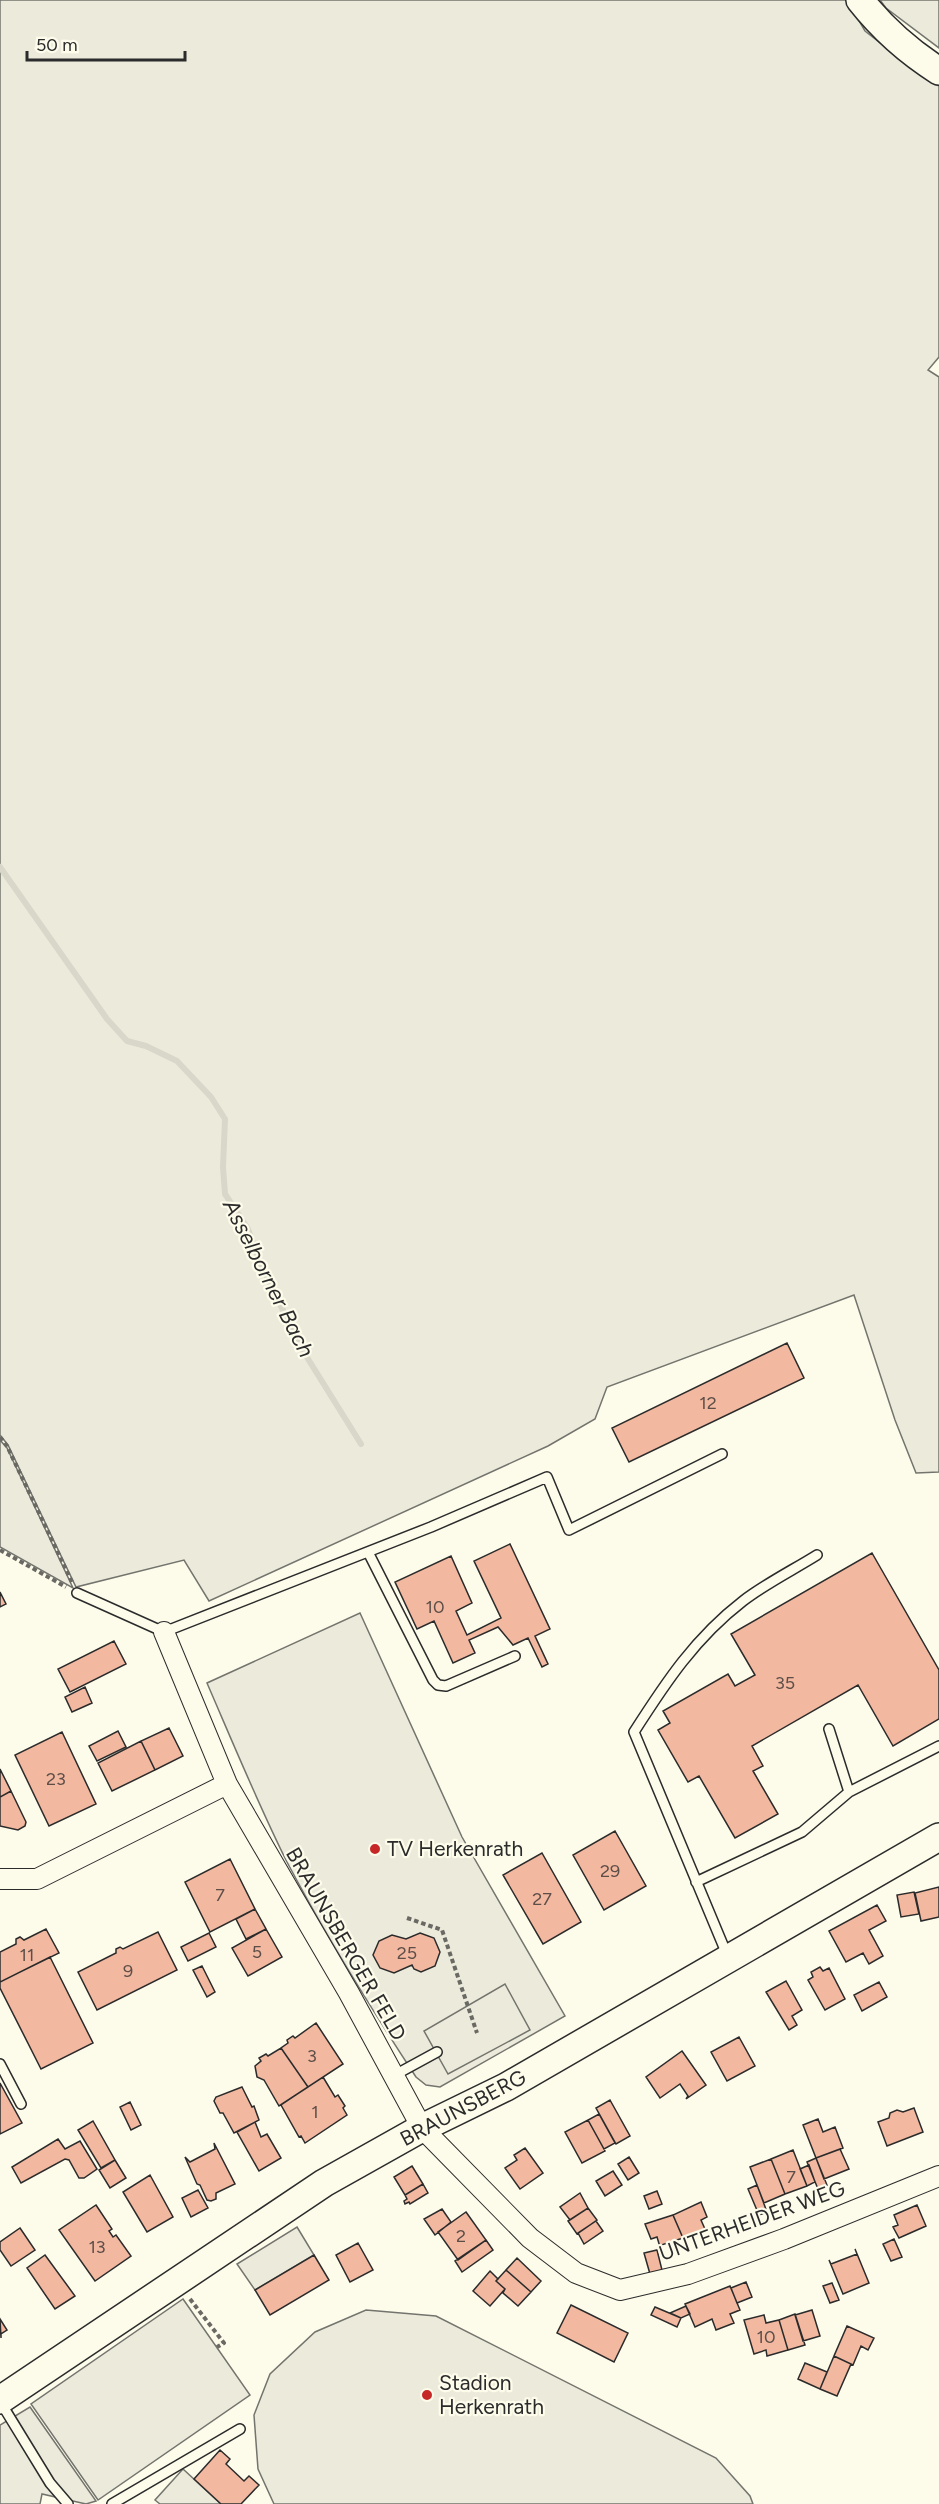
<svg xmlns="http://www.w3.org/2000/svg" width="939" height="2504" font-family="Figtree,sans-serif">
<style>
.green{fill:#ecebdb;stroke:#74746e;stroke-width:1.5}
.parking{fill:#eceadb;stroke:#74746e;stroke-width:1.5}
.lines{fill:none;stroke-linecap:round;stroke-linejoin:round}
.stream{stroke:#d8d7c9;stroke-width:6}
.building{fill:#f2b8a0;stroke:#2b2b2b;stroke-width:1.5}
.lane-casing{stroke:#2b2b2b;stroke-width:12}
.street-casing{stroke:#2b2b2b;stroke-width:22}
.secondary-casing{stroke:#2b2b2b;stroke-width:30}
.path{stroke:#6a6964;stroke-width:4;stroke-dasharray:4.5 3;stroke-linecap:butt}
.lane{stroke:#fdfbea;stroke-width:9}
.street{stroke:#fdfbea;stroke-width:20}
.secondary{stroke:#fdfbea;stroke-width:27}
.poi-dot{fill:#c62828;stroke:#fdfbea;stroke-width:2}
.labels{text-anchor:middle;stroke-width:4.5;stroke-linejoin:round;paint-order:stroke}
.number-label{font-size:18px;fill:#5d4e48}
.poi-label{font-size:21px;fill:#2b2b2b;stroke:#fdfbea;text-anchor:start}
.street-label{font-size:21px;fill:#2b2b2b;stroke:#fdfbea}
.water-label{font-size:22px;font-style:italic;fill:#2b2b2b;stroke:#fdfbea}
</style>
<rect width="100%" height="100%" fill="#fdfbea"/>
<path class="green" d="M0,0H847L865,31L928,80L939,86V357L928,370L939,377V1472L916,1473L895,1420L854,1295L607,1387L595,1419L548,1446L209,1601L184,1560L76,1587L8,1445L0,1435Z
M880,0H939V48L886,8Z
M0,1440L7,1448L73,1588L0,1547Z
M360,1613L462,1837L565,2016L440,2087L426,2085L416,2077C370,2007 326,1936 287,1862C258,1804 233,1743 207,1683Z
M183,2299L250,2395L98,2500L31,2404Z
M366,2310L436,2316L716,2458L750,2496L753,2504H274L258,2469L254,2415L270,2374L315,2332Z
M183,2469L221,2504H160L155,2500Z"/>
<path class="parking" d="M505,1984L530,2030L448,2074L424,2031Z
M297,2227L314,2255L255,2290L237,2264Z
M30,2407L96,2501L86,2504L42,2494L40,2504H0V2425Z"/>
<g class="lines">
<path class="stream" d="M0,867L107,1019L127,1041L146,1046L177,1061L211,1097L225,1119L223,1167L225,1194L248,1229L259,1260L300,1346L361,1444"/>
</g>
<path class="building" d="M787,1343L804,1378L629,1462L612,1428Z
M510,1544L550,1629L535,1636L548,1664L542,1667L528,1638L513,1645L498,1627L469,1640L475,1653L453,1663L434,1621L417,1629L395,1582L451,1556L472,1603L456,1611L467,1635L501,1618L474,1561Z
M872,1553L939,1670V1719L893,1746L858,1685L752,1746L763,1766L753,1771L778,1814L735,1838L699,1776L688,1782L658,1730L670,1723L663,1711L728,1674L735,1686L755,1675L731,1634Z
M0,1592L6,1604L0,1607Z
M114,1641L126,1664L70,1692L58,1669Z
M85,1687L92,1703L72,1712L65,1697Z
M169,1728L183,1756L155,1770L141,1741Z
M118,1731L126,1747L97,1761L89,1746Z
M62,1732L96,1804L49,1826L15,1755Z
M141,1741L155,1770L112,1791L98,1763Z
M0,1769L11,1791L0,1797Z
M11,1791L26,1822L25,1826L18,1830L0,1826V1797Z
M615,1831L646,1886L604,1910L573,1855Z
M542,1853L581,1922L543,1944L503,1875Z
M230,1859L255,1909L210,1932L185,1882Z
M939,1887V1917L921,1921L915,1893Z
M914,1892L919,1914L901,1917L897,1895Z
M877,1905L886,1921L869,1930L883,1956L869,1964L863,1953L846,1962L829,1931Z
M255,1909L266,1929L246,1939L236,1919Z
M46,1929L59,1953L0,1982V1952L16,1944V1939L20,1937L24,1940Z
M266,1929L282,1957L248,1976L232,1948Z
M158,1932L177,1970L97,2010L78,1972L116,1953V1949L120,1947L123,1949Z
M209,1933L216,1947L188,1961L181,1947Z
M420,1933L434,1938L440,1952L435,1966L421,1972L414,1969L412,1965L394,1973L380,1968L373,1955L379,1941L392,1935L406,1939Z
M50,1957L93,2043L41,2069L0,1988V1982Z
M202,1966L215,1992L207,1997L193,1970Z
M820,1967L823,1971L829,1968L845,1999L825,2010L808,1980L813,1977L811,1972Z
M786,1981L802,2010L792,2016L797,2025L789,2030L766,1992Z
M879,1982L887,1997L862,2011L854,1995Z
M316,2023L343,2064L308,2087L281,2048L288,2043L287,2040L293,2036L295,2038Z
M739,2037L755,2066L727,2081L711,2052Z
M281,2048L308,2087L279,2106L264,2080L257,2077L255,2066L261,2061L259,2058L266,2054L268,2056Z
M682,2051L706,2085L686,2099L688,2096L680,2084L660,2098L646,2077Z
M323,2077L335,2097L338,2095L345,2106L343,2108L347,2115L305,2143L301,2136L299,2137L281,2105Z
M0,2083L22,2123L0,2134Z
M242,2087L252,2107L254,2106L259,2120L234,2133L223,2113H220L214,2101L216,2097Z
M610,2100L630,2136L616,2144L596,2108Z
M130,2102L141,2125L131,2130L120,2107Z
M914,2108L923,2132L887,2146L878,2122L889,2118L890,2113L897,2110L903,2112Z
M599,2114L615,2143L604,2149L588,2120Z
M818,2119L823,2132L835,2127L843,2148L816,2158L803,2125Z
M588,2120L605,2151L582,2163L565,2132Z
M93,2121L115,2160L101,2168L78,2130Z
M255,2122L261,2137L267,2134L281,2158L259,2171L237,2132Z
M58,2139L65,2149L80,2141L97,2169L84,2178H79L69,2160L65,2159L21,2183L12,2167Z
M214,2143L235,2184L216,2193V2199L211,2201L207,2200L200,2185L197,2184L185,2157L190,2162L215,2149Z
M525,2148L543,2173L520,2189L505,2168L517,2160L514,2155Z
M840,2149L849,2169L824,2179L816,2158Z
M793,2150L807,2186L785,2194L771,2159Z
M629,2157L639,2173L628,2180L618,2164Z
M816,2158L827,2185L818,2189L807,2162Z
M771,2159L785,2194L764,2203L750,2167Z
M115,2160L126,2178L110,2188L99,2170Z
M809,2165L815,2182L807,2186L800,2169Z
M412,2166L423,2184L405,2195L394,2177Z
M613,2171L622,2185L605,2196L596,2181Z
M150,2175L173,2217L147,2232L123,2192Z
M423,2184L428,2193L410,2204L409,2202L405,2204L404,2201L407,2199L405,2195Z
M757,2185L767,2212L759,2215L748,2189Z
M198,2190L208,2208L191,2217L182,2198Z
M657,2191L662,2204L649,2209L644,2196Z
M580,2193L588,2208L570,2220L560,2207Z
M701,2202L707,2217L701,2220L705,2229L683,2238L673,2215Z
M96,2205L112,2229L109,2231L113,2237L116,2235L131,2256L95,2281L59,2230Z
M917,2205L926,2226L899,2238L893,2227L898,2225L894,2215Z
M588,2208L597,2220L577,2234L568,2221Z
M442,2209L451,2222L435,2235L424,2219Z
M466,2212L486,2240L458,2260L438,2232Z
M673,2215L683,2238L661,2245L660,2247L657,2237L651,2239L645,2224Z
M596,2221L603,2231L584,2244L578,2233Z
M20,2228L35,2250L11,2266L0,2250V2242Z
M894,2239L902,2257L891,2261L883,2244Z
M486,2240L493,2250L462,2272L455,2261Z
M358,2243L373,2270L350,2282L336,2255Z
M855,2249L869,2283L843,2294L829,2260L831,2264L857,2254Z
M657,2250L662,2270L650,2274L644,2253Z
M45,2255L75,2296L55,2309L27,2268Z
M314,2255L329,2280L270,2315L255,2290Z
M517,2258L541,2281L531,2292L506,2270Z
M506,2270L531,2292L518,2306L503,2293L505,2289L496,2281Z
M490,2271L498,2279L496,2281L505,2289L490,2306L473,2291Z
M746,2282L752,2297L737,2303L731,2288Z
M832,2283L839,2300L830,2303L823,2286Z
M730,2286L740,2310L730,2314L734,2323L716,2330L712,2319L695,2327L685,2304Z
M571,2305L628,2333L614,2362L557,2333Z
M686,2306L690,2314L681,2318L670,2313Z
M655,2307L681,2318L677,2327L651,2315Z
M812,2310L820,2336L803,2341L795,2315Z
M795,2314L805,2345L788,2350L779,2320Z
M764,2315L766,2323L779,2320L788,2350L767,2356L766,2350L754,2354L744,2320Z
M0,2319L7,2330L1,2334V2338Z
M847,2326L874,2338L868,2350L861,2346L853,2365L834,2356Z
M834,2356L851,2364L837,2396L820,2389Z
M805,2363L827,2372L820,2389L798,2379Z
M220,2450L230,2459L226,2464L244,2481L249,2476L259,2485L241,2504H221L194,2479Z"/>
<g class="lines">
<defs>
<path id="lane" d="M368,1552L433,1680L438,1685L446,1686L515,1656
M77,1593L164,1632L431,1527L547,1477L569,1530L722,1454
M849,1792L939,1746
M696,1882L802,1832L849,1792L829,1729
M728,1957L634,1732C666,1682 695,1638 743,1601C765,1584 793,1570 817,1555
M0,2064L21,2104
M393,2076L437,2052
M1,2403L50,2483L68,2504
M112,2504L240,2429"/>
<path id="street" d="M164,1632L227,1784L349,1993L422,2128L530,2238L576,2273L620,2290L688,2274L784,2239L939,2176
M0,1879H37L227,1784"/>
<path id="secondary" d="M860,0C882,28 909,52 939,71
M0,2400L324,2183L422,2128L506,2087L939,1837"/>
</defs>
<use href="#lane" class="lane-casing"/>
<use href="#street" class="street-casing"/>
<use href="#secondary" class="secondary-casing"/>
<path class="path" d="M0,1437L7,1446L72,1582
M0,1550L66,1587
M407,1918L442,1930L477,2033
M190,2299L224,2343L217,2347"/>
<use href="#lane" class="lane"/>
<use href="#street" class="street"/>
<use href="#secondary" class="secondary"/>
</g>
<g class="poi-dot">
<circle cx="375" cy="1849" r="6"/>
<circle cx="427" cy="2395" r="6"/>
</g>
<g class="labels">
<g class="number-label">
<text x="708" y="1409">12</text>
<text x="435" y="1613">10</text>
<text x="785" y="1689">35</text>
<text x="56" y="1785">23</text>
<text x="610" y="1877">29</text>
<text x="220" y="1901">7</text>
<text x="542" y="1905">27</text>
<text x="257" y="1958">5</text>
<text x="407" y="1959">25</text>
<text x="27" y="1961">11</text>
<text x="128" y="1977">9</text>
<text x="312" y="2062">3</text>
<text x="315" y="2118">1</text>
<text x="791" y="2183">7</text>
<text x="461" y="2242">2</text>
<text x="97" y="2253">13</text>
<text x="766" y="2343">10</text>
</g>
<g class="poi-label">
<text x="387" y="1856">TV Herkenrath</text>
<text x="439" y="2390">Stadion<tspan x="439" dy="24">Herkenrath</tspan></text>
</g>
<g class="street-label">
<text transform="translate(346 1944) rotate(60)" y="7">BRAUNSBERGER FELD</text>
<text transform="translate(463 2108) rotate(-28)" y="7">BRAUNSBERG</text>
<text transform="translate(752 2221) rotate(-20)" y="7">UNTERHEIDER WEG</text>
</g>
<g class="water-label">
<text transform="translate(269 1278) rotate(63)" y="8">Asselborner Bach</text>
</g>
</g>
<path d="M27 51v9h158v-9" fill="none" stroke="#2b2b2b" stroke-width="3"/>
<text x="36" y="51" font-size="18" fill="#2b2b2b" stroke="#fdfbea" stroke-width="4.5" paint-order="stroke">50 m</text>
</svg>
